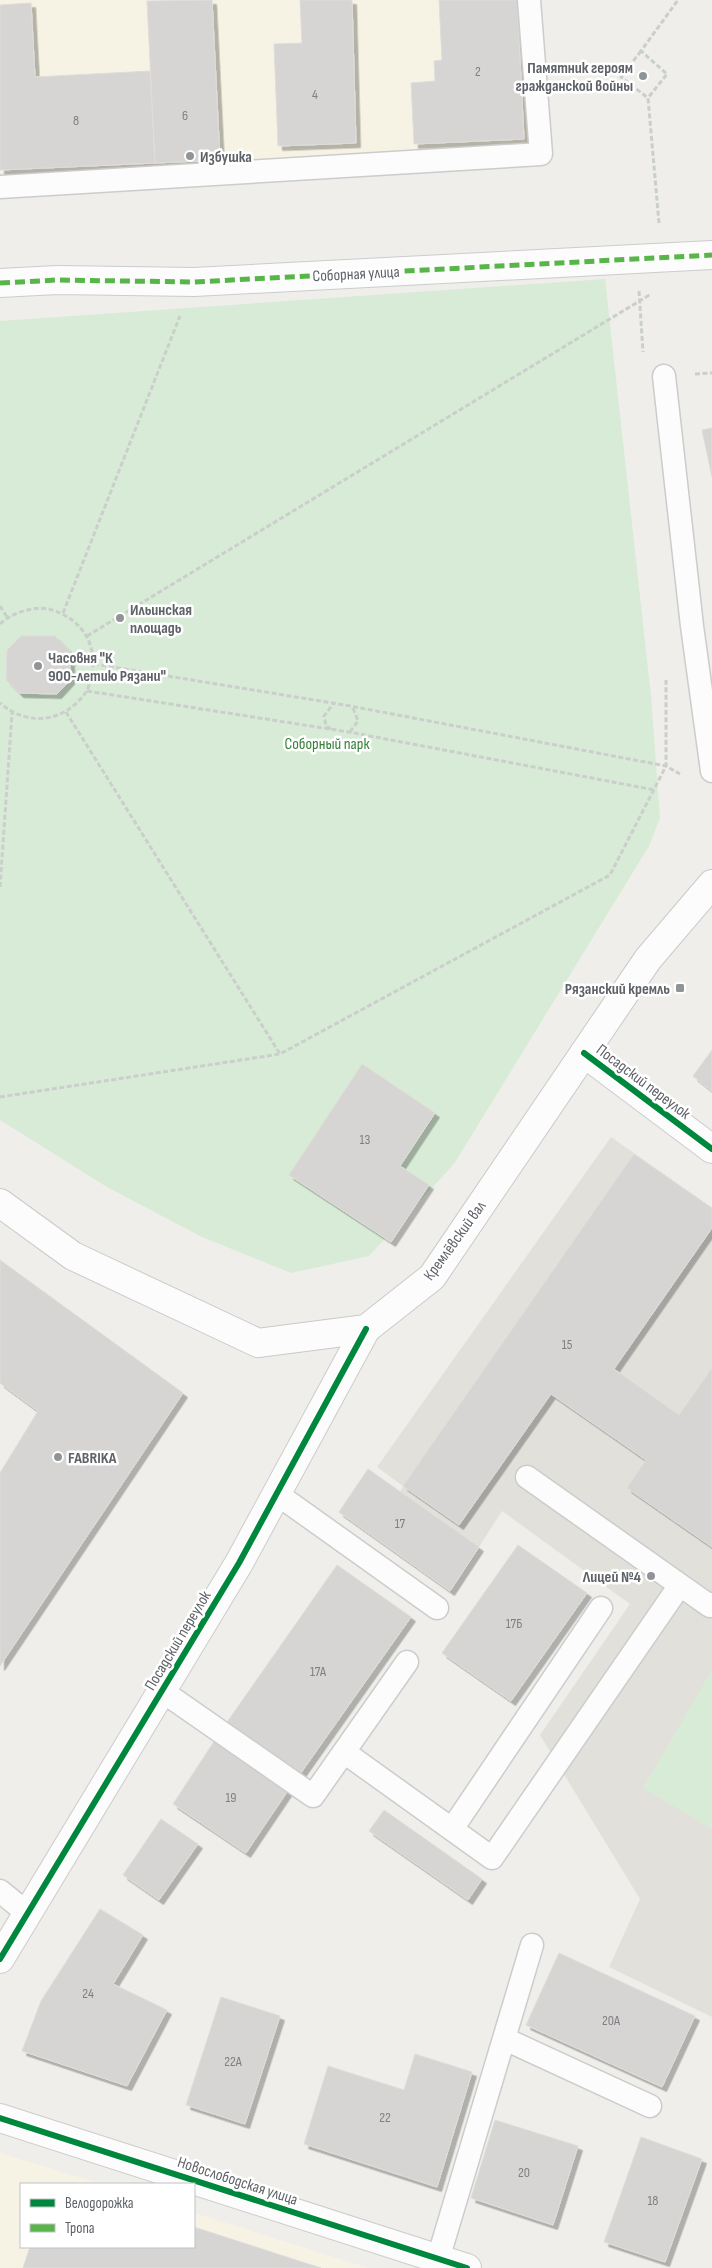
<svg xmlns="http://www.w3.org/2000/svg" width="712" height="2268" font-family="'Sofia Sans Condensed',sans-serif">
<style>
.commercial{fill:#f7f3e4}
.education{fill:#e2e0da}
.green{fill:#d8ebd6}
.building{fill:#d6d5d3;stroke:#deddd9;filter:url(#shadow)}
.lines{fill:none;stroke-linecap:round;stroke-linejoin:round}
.lane-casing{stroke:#cbcccc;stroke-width:25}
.street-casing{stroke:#cbcccc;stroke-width:30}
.secondary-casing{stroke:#cacacb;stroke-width:30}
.path{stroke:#cacfcc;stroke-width:3;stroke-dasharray:5 2.5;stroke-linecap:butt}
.lane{stroke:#fdfcfc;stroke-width:22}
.street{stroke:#fdfcfc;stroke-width:28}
.secondary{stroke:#fdfcfc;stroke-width:28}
.quiet{stroke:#58b549;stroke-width:5;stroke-dasharray:10 5;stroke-linecap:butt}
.cycleway-casing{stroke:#fff;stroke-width:9}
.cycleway{stroke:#00873e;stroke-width:6}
.poi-dot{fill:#919496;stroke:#fff;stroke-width:2}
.labels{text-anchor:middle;stroke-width:5;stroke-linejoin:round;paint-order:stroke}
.number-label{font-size:14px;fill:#7e8184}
.poi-label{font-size:16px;font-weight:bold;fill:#5f6368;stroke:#fff;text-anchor:start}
.street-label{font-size:16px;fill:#5f6368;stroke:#fff}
.park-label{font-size:16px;fill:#348238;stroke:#fff}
</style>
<defs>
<filter id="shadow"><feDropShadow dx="4.5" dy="4.5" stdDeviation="0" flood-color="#0004"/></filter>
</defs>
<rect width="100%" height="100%" fill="#efeeea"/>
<path class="commercial" d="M0,0H526L531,148L0,173Z
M0,2153L101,2184H21V2247H194V2213L368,2268H0Z"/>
<path class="education" d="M611,1137L712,1208V2017L609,1967L640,1899L540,1735L630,1604L502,1511L479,1547L400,1492L403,1486L377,1467Z"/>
<path class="green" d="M605,279L651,696L660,818L649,846L454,1164L369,1256L291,1273L202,1237L107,1187L0,1120V321Z
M712,1670V1829L643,1788Z"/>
<path class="building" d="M212,0L220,160L155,163L147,1Z
M300,0H352L356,143L278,146L274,44L302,43Z
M439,0H517L524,139L414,144L411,83L435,81L434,61L442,60Z
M31,3L35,77L150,71L155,163L0,170V5Z
M712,428V477L702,430Z
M21,636H55L70,651V680L57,694L19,693L6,680L7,650Z
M712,1050V1091L693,1076Z
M362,1064L435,1113L400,1166L429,1185L391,1242L289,1175Z
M634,1154L712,1208V1228L614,1369L679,1415L712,1368V1547L627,1488L646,1460L551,1394L459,1525L403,1486Z
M0,1260L183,1393L0,1666V1473L38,1411L0,1383Z
M368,1469L479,1547L450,1591L339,1512Z
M518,1545L587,1593L511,1701L442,1653Z
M337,1565L411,1617L298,1777L225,1725Z
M215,1740L289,1789L246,1853L173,1804Z
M384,1810L482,1879L468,1900L369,1831Z
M161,1819L198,1844L159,1900L123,1875Z
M100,1909L143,1935L113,1984L167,2010L127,2086L22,2051L41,2001Z
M559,1953L695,2016L662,2087L526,2025Z
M221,1997L280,2016L245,2124L186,2105Z
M415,2054L472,2072L437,2187L304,2144L328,2066L404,2090Z
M495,2120L578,2146L553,2225L471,2198Z
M641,2137L702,2159L665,2262L604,2242Z
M194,2227L321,2268H23L30,2247H194Z"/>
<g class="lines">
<defs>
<path id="lane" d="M0,187L541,154L529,0
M664,376L692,626L712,771
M277,1494L437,1608
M680,1585L710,1606L712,1604
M162,1691L313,1796L407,1662
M344,1752L492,1858L680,1585L527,1477
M452,1829L601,1608
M0,1891L27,1913
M505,2039L650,2106
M438,2259L532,1945"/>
<path id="street" d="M0,283L57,280L194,282L712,255
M584,1053L712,1149
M0,1959L239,1563L366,1329
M0,2118L467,2268"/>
<path id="secondary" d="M0,1203L73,1256L258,1343L366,1329L432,1277L648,959L712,884"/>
</defs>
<use href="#lane" class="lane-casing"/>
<use href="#street" class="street-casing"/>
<use href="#secondary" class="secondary-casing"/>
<path class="path" d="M641,51L621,77L648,98
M659,223L648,98L667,74L641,51L678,0
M639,291L643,352
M695,374L712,373
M0,606L7,617
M63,613L180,316
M0,624C11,613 33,606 49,609C82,618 99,645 91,678C89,683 89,689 86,692C64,723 28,727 0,703
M87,636L651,294
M94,664L345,705L666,766L680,774
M87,691L349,732L655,790
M66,712L280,1054
M331,729L326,726L324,716L334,703
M350,732L358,721L353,708
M0,887L12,713
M0,1097L280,1054L610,875L666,766V680"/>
<use href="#lane" class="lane"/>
<use href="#street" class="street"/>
<use href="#secondary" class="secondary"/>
<path class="quiet" d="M0,283L57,280L194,282L712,255"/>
<defs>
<path id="cycleway" d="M584,1053L712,1149
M0,1959L239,1563L366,1329
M0,2118L467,2268"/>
</defs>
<use href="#cycleway" class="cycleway-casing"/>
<use href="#cycleway" class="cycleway"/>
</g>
<g class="poi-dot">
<circle cx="643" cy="76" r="5"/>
<circle cx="190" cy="156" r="5"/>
<circle cx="120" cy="618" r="5"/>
<circle cx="38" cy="666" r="5"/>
<rect x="675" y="983" width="10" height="10" rx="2.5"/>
<circle cx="58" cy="1457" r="5"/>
<circle cx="651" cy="1576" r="5"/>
</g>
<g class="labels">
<g class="number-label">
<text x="478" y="76">2</text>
<text x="315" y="99">4</text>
<text x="185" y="120">6</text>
<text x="76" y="125">8</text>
<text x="365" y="1144">13</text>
<text x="567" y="1349">15</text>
<text x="400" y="1528">17</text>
<text x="514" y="1628">17Б</text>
<text x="318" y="1676">17А</text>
<text x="231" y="1802">19</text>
<text x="88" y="1998">24</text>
<text x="611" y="2025">20А</text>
<text x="233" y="2066">22А</text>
<text x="385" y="2122">22</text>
<text x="524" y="2177">20</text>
<text x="653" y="2205">18</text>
</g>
<g class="poi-label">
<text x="633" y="73" text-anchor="end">Памятник героям<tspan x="633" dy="18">гражданской войны</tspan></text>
<text x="200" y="162">Избушка</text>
<text x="130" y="615">Ильинская<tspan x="130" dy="18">площадь</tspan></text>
<text x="48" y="663">Часовня "К<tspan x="48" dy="18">900-летию Рязани"</tspan></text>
<text x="670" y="994" text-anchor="end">Рязанский кремль</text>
<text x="68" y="1463">FABRIKA</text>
<text x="641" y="1582" text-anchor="end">Лицей №4</text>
</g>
<g class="street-label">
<text transform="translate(356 273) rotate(-3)" y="6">Соборная улица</text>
<text transform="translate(644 1081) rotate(37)" y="6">Посадский переулок</text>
<text transform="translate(454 1240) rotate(-54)" y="6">Кремлёвский вал</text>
<text transform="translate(177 1640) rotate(-59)" y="6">Посадский переулок</text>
<text transform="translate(238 2180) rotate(18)" y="6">Новослободская улица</text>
</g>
<g class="park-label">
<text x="327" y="749">Соборный парк</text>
</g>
</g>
<rect x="20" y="2183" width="175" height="65" fill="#ffffff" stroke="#bfc1c3"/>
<rect x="30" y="2199" width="25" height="8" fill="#00873e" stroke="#bfc1c3"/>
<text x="65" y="2208" font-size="15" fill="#5f6368">Велодорожка</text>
<rect x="30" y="2224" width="25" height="8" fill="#58b549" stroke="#bfc1c3"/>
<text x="65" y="2233" font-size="15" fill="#5f6368">Тропа</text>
</svg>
